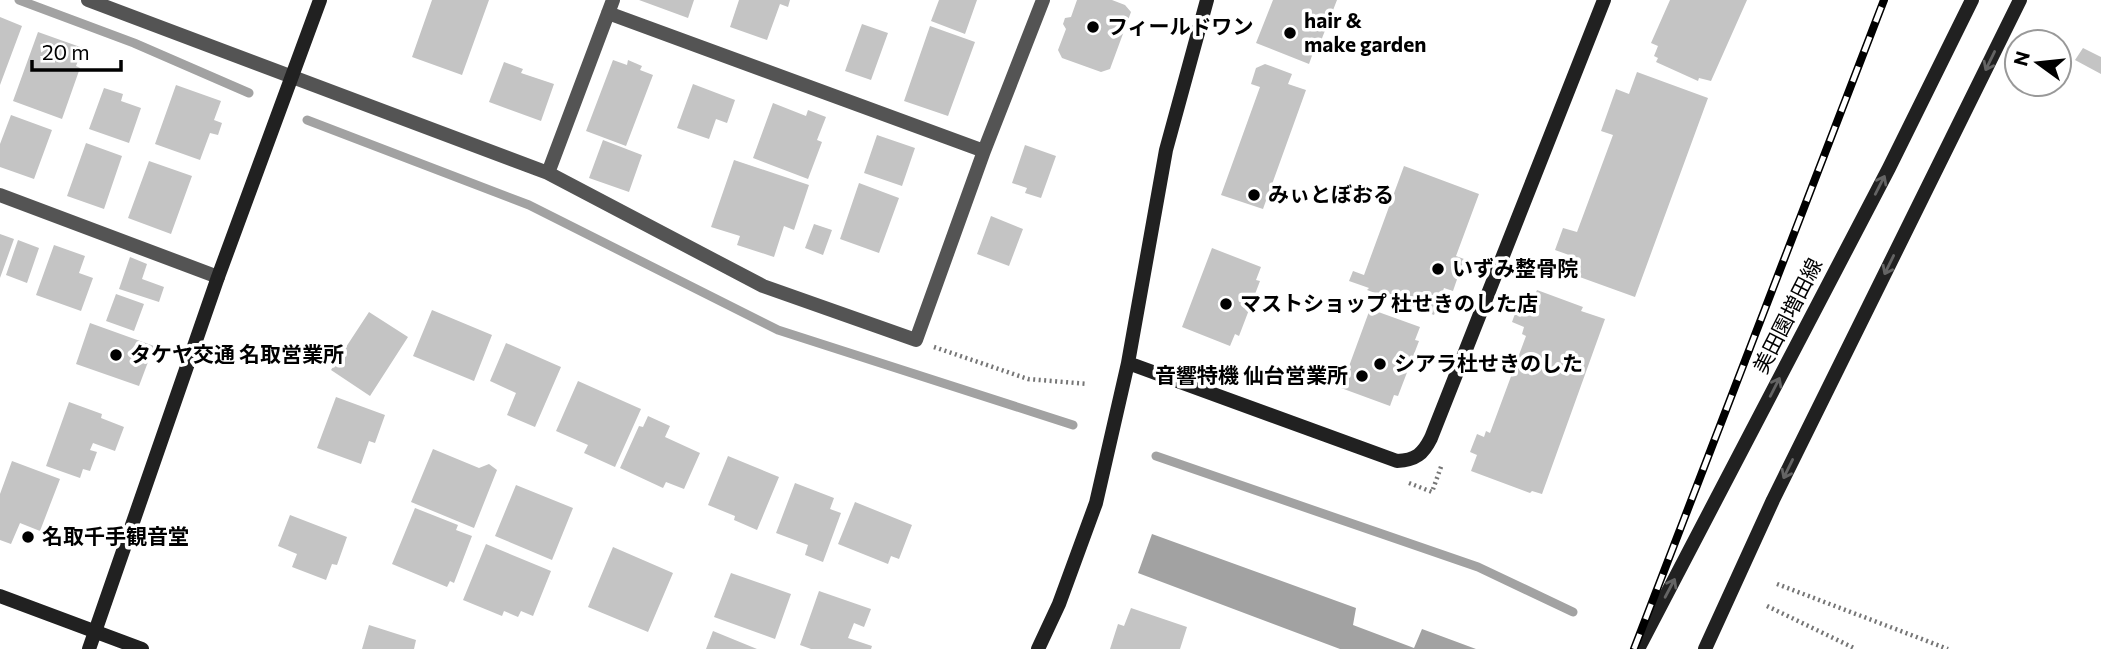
<svg xmlns="http://www.w3.org/2000/svg" width="2101" height="649" font-family="Commissioner,'Noto Sans JP',sans-serif">
<style>
.water{fill:#a2a2a2}
.lines{fill:none;stroke-linecap:round;stroke-linejoin:round}
.stream{stroke:#a2a2a2;stroke-width:9}
.building{fill:#c4c4c4}
.path{stroke:#767676;stroke-width:4.5;stroke-dasharray:2 3.5;stroke-linecap:butt}
.street{stroke:#545454;stroke-width:14}
.secondary{stroke:#212121;stroke-width:14}
.rail-casing{stroke:#000;stroke-width:8}
.rail{stroke:#fff;stroke-width:5;stroke-dasharray:16;stroke-linecap:butt}
.oneway{stroke:#646464}
.poi-dot{fill:#000;stroke:#fff;stroke-width:2.5}
.labels{text-anchor:middle;stroke-width:7;stroke-linejoin:round;paint-order:stroke}
.poi-label{font-size:21px;font-weight:bold;fill:#000;stroke:#fff;text-anchor:start}
.street-label{font-size:21px;fill:#000;stroke:#fff}
</style>
<rect width="100%" height="100%" fill="#fff"/>
<path class="water" d="M1152,534L1356,608L1353,625L1414,648L1422,629L1476,649H1340L1138,573Z"/>
<g class="lines">
<path class="stream" d="M19,0L134,43L249,93
M307,120L529,205L778,330L1073,425
M1156,456L1478,567L1573,612"/>
</g>
<path class="building" d="M432,0H489L462,75L412,57Z
M639,0H694L688,18Z
M739,0H790L788,7L780,4L767,40L730,27Z
M939,0H977L965,34L931,21Z
M1077,0H1112L1125,5L1131,12L1110,69L1101,72L1062,58L1058,50L1066,29L1063,24L1065,18L1071,17Z
M1273,0H1337L1317,51L1314,50L1309,64L1256,43Z
M1670,0H1747L1711,81L1699,78L1698,81L1656,62L1658,58L1654,56L1658,46L1651,43Z
M0,17L22,26L0,85Z
M862,24L888,33L871,80L845,71Z
M930,26L975,42L948,116L904,101Z
M38,32L83,48L76,66L80,68L62,119L13,101Z
M2083,48L2101,57V74L2075,60Z
M613,60L627,65L628,60L642,66L640,70L653,75L626,146L586,131Z
M504,62L523,69L521,73L554,84L541,121L489,102Z
M1265,64L1292,74L1288,84L1306,90L1263,209L1221,195L1260,87L1251,84L1256,68Z
M1637,72L1708,98L1635,297L1563,271L1569,255L1555,250L1563,228L1577,232L1613,135L1601,131L1616,89L1629,94Z
M693,84L735,100L727,123L716,119L709,139L677,128Z
M176,85L221,101L214,120L222,123L218,135L210,133L200,160L155,144Z
M104,88L123,94L121,101L141,108L129,143L89,129Z
M773,103L806,116L808,110L826,117L817,140L822,142L808,179L753,158Z
M11,115L52,130L34,179L0,167V144Z
M877,135L915,148L902,186L864,173Z
M603,140L642,155L629,192L589,178Z
M86,143L122,156L104,209L67,196Z
M1025,145L1056,156L1041,198L1025,193L1027,188L1012,183Z
M734,160L809,185L794,230L784,226L774,257L737,245L740,236L711,227Z
M149,161L192,176L171,234L128,218Z
M1404,166L1479,194L1456,256L1464,259L1453,291L1444,288L1434,315L1367,290L1369,288L1349,281L1353,271L1364,275Z
M859,183L899,198L879,253L840,239Z
M991,216L1023,229L1009,266L977,254Z
M814,224L832,230L823,255L805,248Z
M0,234L14,239L0,278Z
M18,240L39,248L27,283L6,275Z
M54,245L85,256L79,273L93,278L81,311L36,295Z
M1212,248L1261,267L1256,280L1260,281L1239,336L1235,334L1230,346L1182,327Z
M130,257L147,264L142,279L164,287L159,302L119,289Z
M1537,290L1583,307L1581,311L1605,319L1542,494L1532,491L1530,493L1471,471L1477,455L1470,452L1477,434L1484,437L1486,431L1490,433L1526,336L1522,334L1524,327L1512,322L1517,308L1528,312Z
M116,294L144,304L134,331L106,321Z
M1370,309L1420,327L1415,340L1419,341L1398,396L1394,395L1390,406L1341,388Z
M432,310L492,335L474,381L413,356Z
M369,312L408,337L370,396L331,370Z
M90,323L154,346L139,386L76,364Z
M506,343L561,367L535,427L507,415L516,393L490,381Z
M578,381L641,409L615,467L584,453L588,445L556,431Z
M336,397L385,415L375,443L369,441L361,464L317,448Z
M69,402L102,414L101,418L124,427L115,451L93,443L90,450L97,452L90,471L83,469L80,478L46,466Z
M648,416L670,426L665,437L700,453L684,489L666,482L663,488L620,468L639,426L643,427Z
M433,449L479,468L489,464L497,470L474,528L411,502Z
M728,456L779,477L757,530L734,520L735,516L708,505Z
M12,461L60,479L40,531L20,523L11,544L0,540V494Z
M795,483L834,498L830,509L841,513L823,562L805,555L808,545L776,533Z
M516,485L573,508L552,560L495,536Z
M855,502L912,525L899,559L891,556L888,564L838,544Z
M415,508L458,525L456,530L472,536L454,583L450,581L447,587L392,564Z
M290,515L347,537L337,565L332,564L326,580L292,567L297,554L278,546Z
M486,544L551,571L533,616L521,611L518,617L504,611L502,616L463,600Z
M613,547L673,573L648,632L588,607Z
M731,573L791,594L775,639L714,617Z
M819,591L871,609L864,627L854,623L848,638L872,646L871,649H811L800,645Z
M1131,608L1187,627L1180,649H1110L1118,624L1124,626Z
M369,625L416,640L414,649H362Z
M713,631L757,649H706Z"/>
<g class="lines">
<path class="path" d="M934,347L1028,379L1088,384
M1409,483L1432,492L1442,464
M1777,584L1948,649
M1767,606L1856,649"/>
<path class="street" d="M88,0L548,173L763,286L916,340L984,151L1043,0
M608,13L984,151
M548,173L613,0
M0,195L218,277"/>
<path class="secondary" d="M1128,363L1397,461C1416,460 1423,454 1431,438L1604,0
M0,596L142,649
M89,649L218,277L320,0
M1038,649L1059,604L1096,503L1128,363L1166,150L1207,0
M1638,649L1889,168L1972,0
M1705,649L1773,500L2020,0"/>
<defs>
<path id="rail" d="M1634,649L1884,0"/>
</defs>
<use href="#rail" class="rail-casing"/>
<use href="#rail" class="rail"/>
</g>
<defs><path id="oneway-shaft" d="M-6 0H5M1.5-3L5.5 0L1.5 3" fill="none" stroke-width="1.6" stroke-linecap="round" stroke-linejoin="round" transform="scale(1.75)"/></defs>
<g class="oneway">
<use href="#oneway-shaft" transform="translate(1990 61) rotate(116)"/>
<use href="#oneway-shaft" transform="translate(1880 185) rotate(-63)"/>
<use href="#oneway-shaft" transform="translate(1889 265) rotate(116)"/>
<use href="#oneway-shaft" transform="translate(1775 387) rotate(-63)"/>
<use href="#oneway-shaft" transform="translate(1788 469) rotate(116)"/>
<use href="#oneway-shaft" transform="translate(1670 588) rotate(-62)"/>
</g>
<g class="poi-dot">
<circle cx="1093" cy="27" r="7"/>
<circle cx="1290" cy="33" r="7"/>
<circle cx="1254" cy="195" r="7"/>
<circle cx="1438" cy="269" r="7"/>
<circle cx="1226" cy="304" r="7"/>
<circle cx="116" cy="355" r="7"/>
<circle cx="1380" cy="364" r="7"/>
<circle cx="1362" cy="376" r="7"/>
<circle cx="28" cy="537" r="7"/>
</g>
<g class="labels">
<g class="poi-label">
<text x="1304" y="28">hair &amp;<tspan x="1304" dy="24">make garden</tspan></text>
<text x="1107" y="34">フィールドワン</text>
<text x="1268" y="202">みぃとぼおる</text>
<text x="1452" y="276">いずみ整骨院</text>
<text x="1240" y="311">マストショップ 杜せきのした店</text>
<text x="130" y="362">タケヤ交通 名取営業所</text>
<text x="1394" y="371">シアラ杜せきのした</text>
<text x="1348" y="383" text-anchor="end">音響特機 仙台営業所</text>
<text x="42" y="544">名取千手観音堂</text>
</g>
<g class="street-label">
<text transform="translate(1788 316) rotate(-63)" y="7">美田園増田線</text>
</g>
</g>
<g transform="translate(2038 63) rotate(285)"><circle r="33" fill="#ffffff" stroke="#999999" stroke-width="2"/>
<path d="M0-5L12 26L0 18L-12 26Z" fill="#000000"/>
<text y="-10" font-size="19" font-weight="bold" text-anchor="middle" fill="#000000">N</text>
</g>
<path d="M32 60v10h89v-10" fill="none" stroke="#000000" stroke-width="3.5"/>
<text x="42" y="60" font-size="21" fill="#000000" stroke="#ffffff" stroke-width="5" paint-order="stroke">20 m</text>
</svg>
